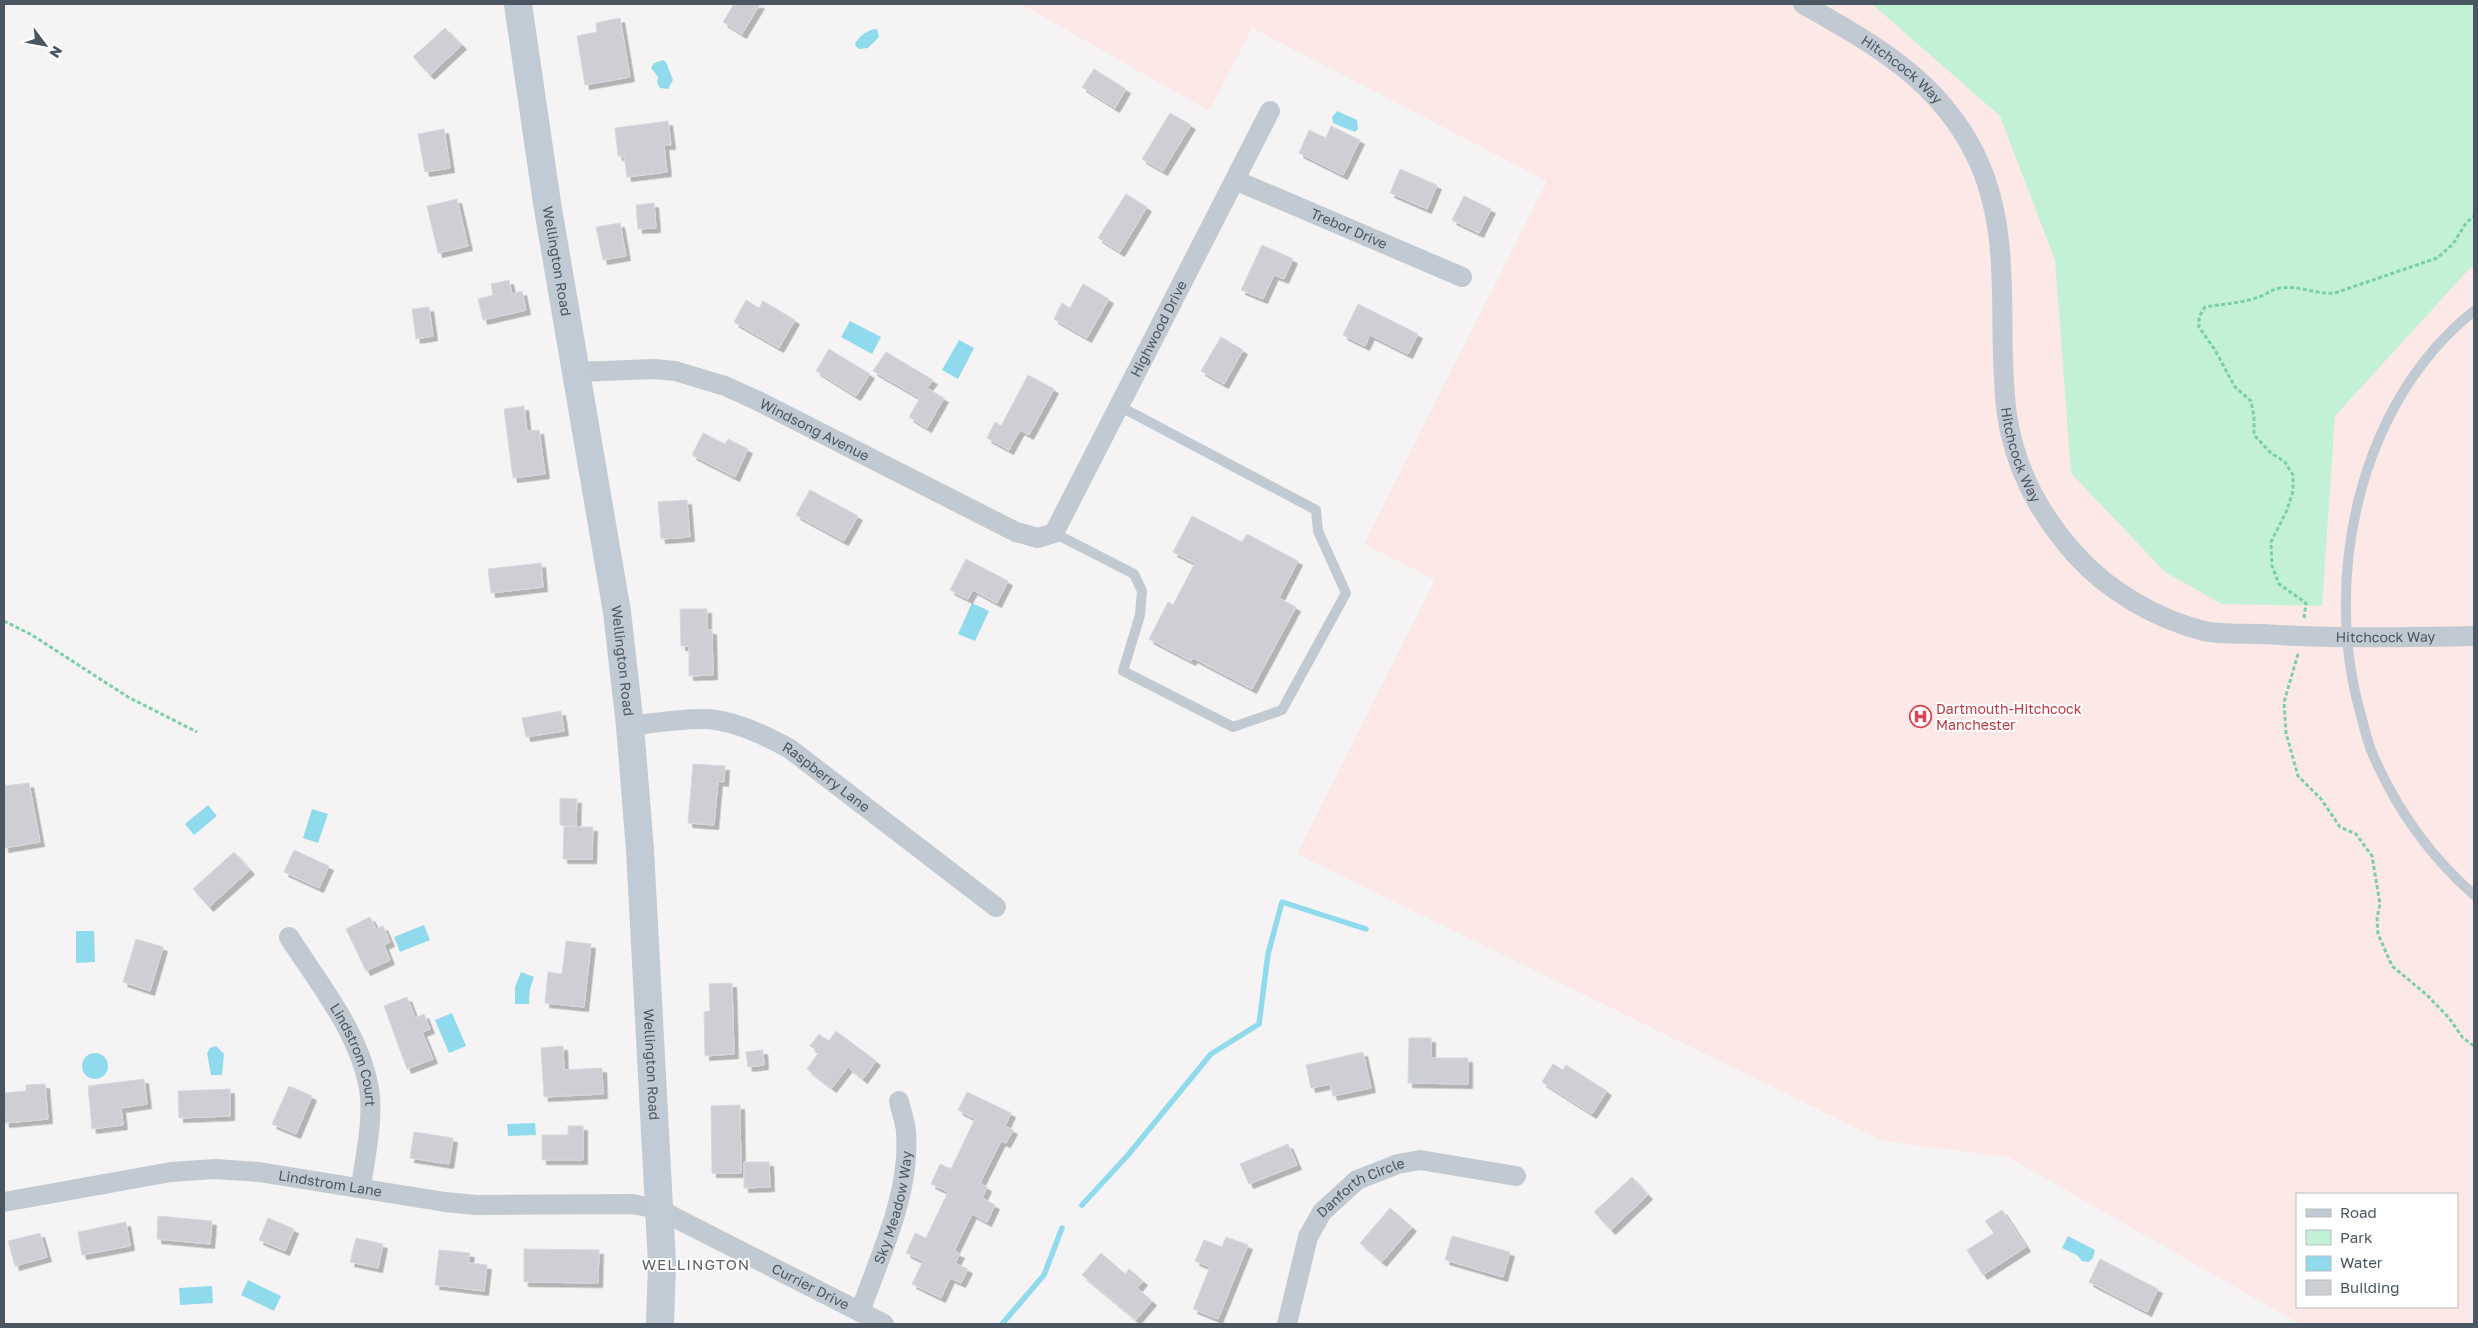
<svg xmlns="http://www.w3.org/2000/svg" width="2478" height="1328" font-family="'Golos Text',sans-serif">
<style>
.medical{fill:#fce8e6;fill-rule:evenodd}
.green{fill:#c3f1d5}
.water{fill:#90daee}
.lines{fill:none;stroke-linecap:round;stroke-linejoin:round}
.stream{stroke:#90daee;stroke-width:5.5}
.building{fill:#cdcfd5;stroke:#d7d9de;filter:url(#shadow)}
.path{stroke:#7ad0a6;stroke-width:3;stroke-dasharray:4 2.5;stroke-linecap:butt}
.lane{stroke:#c1cad2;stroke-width:10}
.street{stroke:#c1cad2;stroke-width:20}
.secondary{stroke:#c1cbd6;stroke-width:28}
.labels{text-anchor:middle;stroke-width:4;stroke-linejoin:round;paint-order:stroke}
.street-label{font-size:14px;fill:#4a5661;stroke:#fff}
.health-label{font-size:14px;fill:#be3a42;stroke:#fff;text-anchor:start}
.neighbourhood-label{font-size:15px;letter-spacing:1px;fill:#5f6368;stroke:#fff}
</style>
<defs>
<filter id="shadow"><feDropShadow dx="4.5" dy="4.5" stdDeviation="0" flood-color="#0004"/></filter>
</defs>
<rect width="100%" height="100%" fill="#f5f3f3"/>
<path class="medical" d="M1021,4H2474V1324H2300L2008,1157L1883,1141L1297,854L1435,580L1364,544L1547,181L1252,28L1209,111ZM2297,1194H2457V1307H2297Z"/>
<path class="green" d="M1872,4H2474V266L2470,268L2335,416L2322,606L2222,604L2165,572L2071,473L2055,260L2000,116Z"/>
<path class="water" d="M877,29L879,37L868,48L859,49L855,45C857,37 869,29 877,29Z
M663,60L666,62L673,80L668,89L660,88L657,83L658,77L651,68L654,63Z
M1337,111L1357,120L1358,129L1355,132L1333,123L1332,117Z
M850,321L881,337L872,354L841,337Z
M959,340L974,348L958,379L942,370Z
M972,603L989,611L975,641L958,634Z
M208,805L217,816L194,835L185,824Z
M312,809L328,814L318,843L303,838Z
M424,925L430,940L400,952L394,937Z
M76,931H94L95,962L76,963Z
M521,972L534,977L530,989L529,1004H515V987Z
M452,1013L466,1046L449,1053L435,1020Z
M216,1046L224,1054L222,1075H211L207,1053L210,1048Z
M82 1066a13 13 0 1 1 26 0a13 13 0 1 1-26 0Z
M535,1123L536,1135L508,1136L507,1124Z
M2068,1236L2095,1250L2093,1258L2089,1262L2082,1261L2077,1255L2062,1248Z
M248,1280L281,1296L274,1311L241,1295Z
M212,1286L213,1303L180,1305L179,1288Z"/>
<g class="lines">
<path class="stream" d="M1082,1205L1128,1155L1211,1054L1259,1024L1268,954L1282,902L1366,929
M1002,1324L1044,1275L1062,1228"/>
</g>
<path class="building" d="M734,4H760L742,34L723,22Z
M620,18L630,77L585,85L577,36L597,32L596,23Z
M445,28L462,45L430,75L413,57Z
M1094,69L1126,89L1115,108L1082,87Z
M1170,113L1191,125L1163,171L1142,159Z
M668,121L671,145H664L667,172L627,177L624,156H618L615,128Z
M1331,126L1360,140L1343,175L1299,153L1309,130L1326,138Z
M444,129L450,168L425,172L418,134Z
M1400,169L1437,185L1427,209L1390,193Z
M1126,194L1147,207L1120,252L1098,238Z
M1464,196L1491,209L1479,233L1452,220Z
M457,199L468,246L438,253L427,206Z
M654,203L656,228L638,229L636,205Z
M620,223L626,256L603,260L596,227Z
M1262,245L1293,259L1284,279L1274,275L1263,299L1241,290Z
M509,280L512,294L522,291L526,310L483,320L478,299L493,295L491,284Z
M1083,284L1109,299L1087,338L1054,319L1062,303L1070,308Z
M746,300L759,308L763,301L795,320L779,348L734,322Z
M1358,304L1418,334L1408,354L1370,335L1365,346L1343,335Z
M429,307L433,336L416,339L412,309Z
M1221,337L1243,350L1224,384L1201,371Z
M829,349L870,374L856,396L816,371Z
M886,352L933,380L927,388L944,398L927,428L909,417L920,398L873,371Z
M1028,375L1054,389L1029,435L1020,430L1009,450L987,438L995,422L1001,426Z
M524,406L527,431L539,430L545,474L513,478L504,409Z
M703,433L725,444L728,439L748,449L735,477L692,455Z
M810,490L858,516L844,541L796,515Z
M687,500L690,537L661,539L658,502Z
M1192,516L1242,542L1247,534L1298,561L1279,598L1296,607L1252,689L1193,658L1191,661L1149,639L1168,602L1173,605L1195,563L1173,552Z
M966,559L1008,581L997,603L973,590L968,599L950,590Z
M541,563L543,587L491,593L488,569Z
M680,609H707V630H712L713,675L689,676V646H681Z
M561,711L564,731L526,737L522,718Z
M693,764L725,766L724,782L718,781L714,825L688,823Z
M29,783L40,842L4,848V786Z
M560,798L577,799L576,826L560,825Z
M564,827H593L592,859H563Z
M294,850L329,866L319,888L284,872Z
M234,852L250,870L209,907L193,889Z
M370,917L376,929L383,926L390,942L384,945L390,960L366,971L346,929Z
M136,939L163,947L150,991L123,982Z
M566,941L591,944L584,1007L545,1003L548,972L562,974Z
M732,983L734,1054L705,1056L704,1012L710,1011L709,984Z
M407,997L415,1018L424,1014L430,1029L422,1032L433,1059L407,1069L384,1006Z
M836,1031L876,1061L863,1079L848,1067L832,1088L807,1069L819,1052L810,1046L819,1034L829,1041Z
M1409,1038H1431V1058H1468V1084L1408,1083Z
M563,1046L564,1070L602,1068L603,1094L544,1097L541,1048Z
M763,1050L764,1065L748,1067L746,1052Z
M1363,1052L1371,1088L1333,1096L1330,1084L1311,1088L1306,1065Z
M1553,1064L1563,1070L1566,1065L1607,1091L1592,1114L1542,1082Z
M144,1079L147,1104L121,1108L123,1125L92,1129L88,1086Z
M45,1084L48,1119L5,1123L4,1093L26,1091V1085Z
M289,1086L312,1096L296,1134L272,1124Z
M230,1089V1116L179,1118L178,1091Z
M967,1092L1011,1113L1005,1126L1013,1130L1006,1143L1001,1141L980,1183L987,1187L982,1198L995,1205L987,1222L972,1214L954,1251L960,1254L955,1263L968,1269L961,1283L950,1278L941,1298L912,1284L923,1261L906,1253L915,1233L926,1238L948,1192L931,1184L940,1164L951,1169L975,1119L958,1110Z
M740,1105L741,1173H712L711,1106Z
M568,1126H583V1160H542V1135H568Z
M414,1132L453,1138L449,1164L410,1158Z
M1288,1144L1297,1165L1249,1184L1240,1164Z
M744,1162H769L770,1187L744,1188Z
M1632,1177L1648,1195L1611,1230L1594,1212Z
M1390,1208L1412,1227L1382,1262L1360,1243Z
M2002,1210L2026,1247L1983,1275L1967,1250L1994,1233L1985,1221Z
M158,1216L212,1221L210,1244L157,1239Z
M268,1218L294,1229L285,1251L259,1240Z
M126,1222L130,1246L82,1255L78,1232Z
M40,1233L47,1257L15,1266L8,1241Z
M1452,1236L1510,1252L1503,1277L1445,1260Z
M1226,1237L1248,1245L1218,1319L1193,1309L1210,1267L1195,1261L1204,1240L1222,1247Z
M356,1238L383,1244L378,1268L350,1262Z
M524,1249L599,1250L598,1283L524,1282Z
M439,1250L470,1253L468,1263L487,1265L484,1291L435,1285Z
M1101,1253L1125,1274L1129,1269L1143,1281L1137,1288L1152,1301L1136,1320L1082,1275Z
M2100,1259L2158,1289L2147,1312L2089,1282Z"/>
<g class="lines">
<path class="path" d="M2304,618L2306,603L2279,584L2272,566L2271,542L2287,510L2293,491V475L2285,462L2271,453L2254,435V417L2251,401L2235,387L2215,350L2199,327V317L2205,307C2222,304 2243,303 2259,297C2267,294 2272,289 2281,288C2299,285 2316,295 2335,293L2437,258L2453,244L2466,223L2474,216
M4,621L32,635L128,697L197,732
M2298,654L2284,702L2286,733L2298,776L2321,799L2340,827L2356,834L2372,856L2380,904L2377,918L2378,934L2392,966L2427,995L2449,1018L2463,1038L2474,1046"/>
<path class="lane" d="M2474,311C2358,403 2321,581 2362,719C2365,731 2368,744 2373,755C2396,808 2431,857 2474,895
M1054,533L1134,574L1142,591L1140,615L1123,671L1233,727L1282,710L1346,593L1318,531L1316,510L1119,406"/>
<g class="street">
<path id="s1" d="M1803,4C1872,43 1938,79 1975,154C2016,237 1995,328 2007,415C2015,468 2040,515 2075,554C2108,591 2156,619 2204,631C2222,635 2244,633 2263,634C2334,639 2404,637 2474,636"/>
<path id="s2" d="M1235,180L1462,277"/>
<path id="s3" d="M577,372L654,369L675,371L725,386L756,400L1016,532L1038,538L1054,533L1270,111"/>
<path id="s4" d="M630,726C655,723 681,718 707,719C736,721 765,735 790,749L996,907"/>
<path id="s5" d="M289,937C319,984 359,1032 369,1088C374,1120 365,1156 361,1187"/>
<path id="s6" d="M4,1202L171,1172L215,1169L259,1172L445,1202L476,1205L632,1204L658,1209L884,1324"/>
<path id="s7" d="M860,1312C880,1255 911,1193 906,1131C905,1121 901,1111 899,1101"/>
<path id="s8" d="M1287,1324L1308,1237L1322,1212L1357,1180L1398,1164L1420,1160L1516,1176"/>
</g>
<path class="secondary" id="s9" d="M518,4L547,203L617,612L630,726L640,850L662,1263L660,1324"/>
</g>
<defs>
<symbol id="hospital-ring" viewBox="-11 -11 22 22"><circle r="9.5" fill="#fff" stroke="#e0444e" stroke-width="1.5"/><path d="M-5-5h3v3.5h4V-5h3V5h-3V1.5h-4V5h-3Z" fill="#e0444e"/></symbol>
</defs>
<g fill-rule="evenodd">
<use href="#hospital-ring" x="1908" y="704" width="25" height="25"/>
</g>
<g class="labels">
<g class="street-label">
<text dy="5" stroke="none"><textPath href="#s1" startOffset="119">Hitchcock Way</textPath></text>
<text dy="5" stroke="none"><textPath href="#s2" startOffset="124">Trebor Drive</textPath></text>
<text dy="5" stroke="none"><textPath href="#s9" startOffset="260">Wellington Road</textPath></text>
<text dy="5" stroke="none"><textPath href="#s3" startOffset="745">Highwood Drive</textPath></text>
<text dy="5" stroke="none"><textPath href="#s3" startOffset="250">Windsong Avenue</textPath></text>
<text dy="5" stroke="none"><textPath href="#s1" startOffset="539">Hitchcock Way</textPath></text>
<text dy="5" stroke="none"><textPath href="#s1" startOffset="988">Hitchcock Way</textPath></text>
<text dy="5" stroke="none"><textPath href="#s9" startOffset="665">Wellington Road</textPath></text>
<text dy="5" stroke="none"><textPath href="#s4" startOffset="212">Raspberry Lane</textPath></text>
<text dy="5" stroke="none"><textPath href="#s5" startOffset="136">Lindstrom Court</textPath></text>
<text dy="5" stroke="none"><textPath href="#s9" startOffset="1070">Wellington Road</textPath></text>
<text dy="5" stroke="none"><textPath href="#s6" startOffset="330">Lindstrom Lane</textPath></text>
<text dy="5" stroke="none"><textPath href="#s8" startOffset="165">Danforth Circle</textPath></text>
<text dy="5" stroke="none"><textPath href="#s7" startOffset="110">Sky Meadow Way</textPath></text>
<text dy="5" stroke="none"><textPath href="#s6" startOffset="831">Currier Drive</textPath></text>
</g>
<g class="health-label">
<text x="1936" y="714">Dartmouth-Hitchcock<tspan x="1936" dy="16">Manchester</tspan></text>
</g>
<g class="neighbourhood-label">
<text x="696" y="1270">WELLINGTON</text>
</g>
</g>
<rect width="2478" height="1328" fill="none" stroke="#4a5661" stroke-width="10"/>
<rect x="2296" y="1193" width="162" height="115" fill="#ffffff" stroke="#b7bbc0"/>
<rect x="2306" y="1209" width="25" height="8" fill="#c1cbd6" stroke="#b7bbc0"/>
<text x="2340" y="1218" font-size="15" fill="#4a5661">Road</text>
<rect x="2306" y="1230" width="25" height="15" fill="#c3f1d5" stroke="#b7bbc0"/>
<text x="2340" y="1243" font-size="15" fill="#4a5661">Park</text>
<rect x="2306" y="1256" width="25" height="15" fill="#90daee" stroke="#b7bbc0"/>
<text x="2340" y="1268" font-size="15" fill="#4a5661">Water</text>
<rect x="2306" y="1280" width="25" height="15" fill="#cdcfd5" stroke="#b7bbc0"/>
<text x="2340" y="1293" font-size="15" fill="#4a5661">Building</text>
<g transform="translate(45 45) rotate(122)" stroke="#ffffff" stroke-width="4" paint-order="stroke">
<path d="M0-4L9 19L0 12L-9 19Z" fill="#4a5661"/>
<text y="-8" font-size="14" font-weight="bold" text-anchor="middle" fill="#4a5661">N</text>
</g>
</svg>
